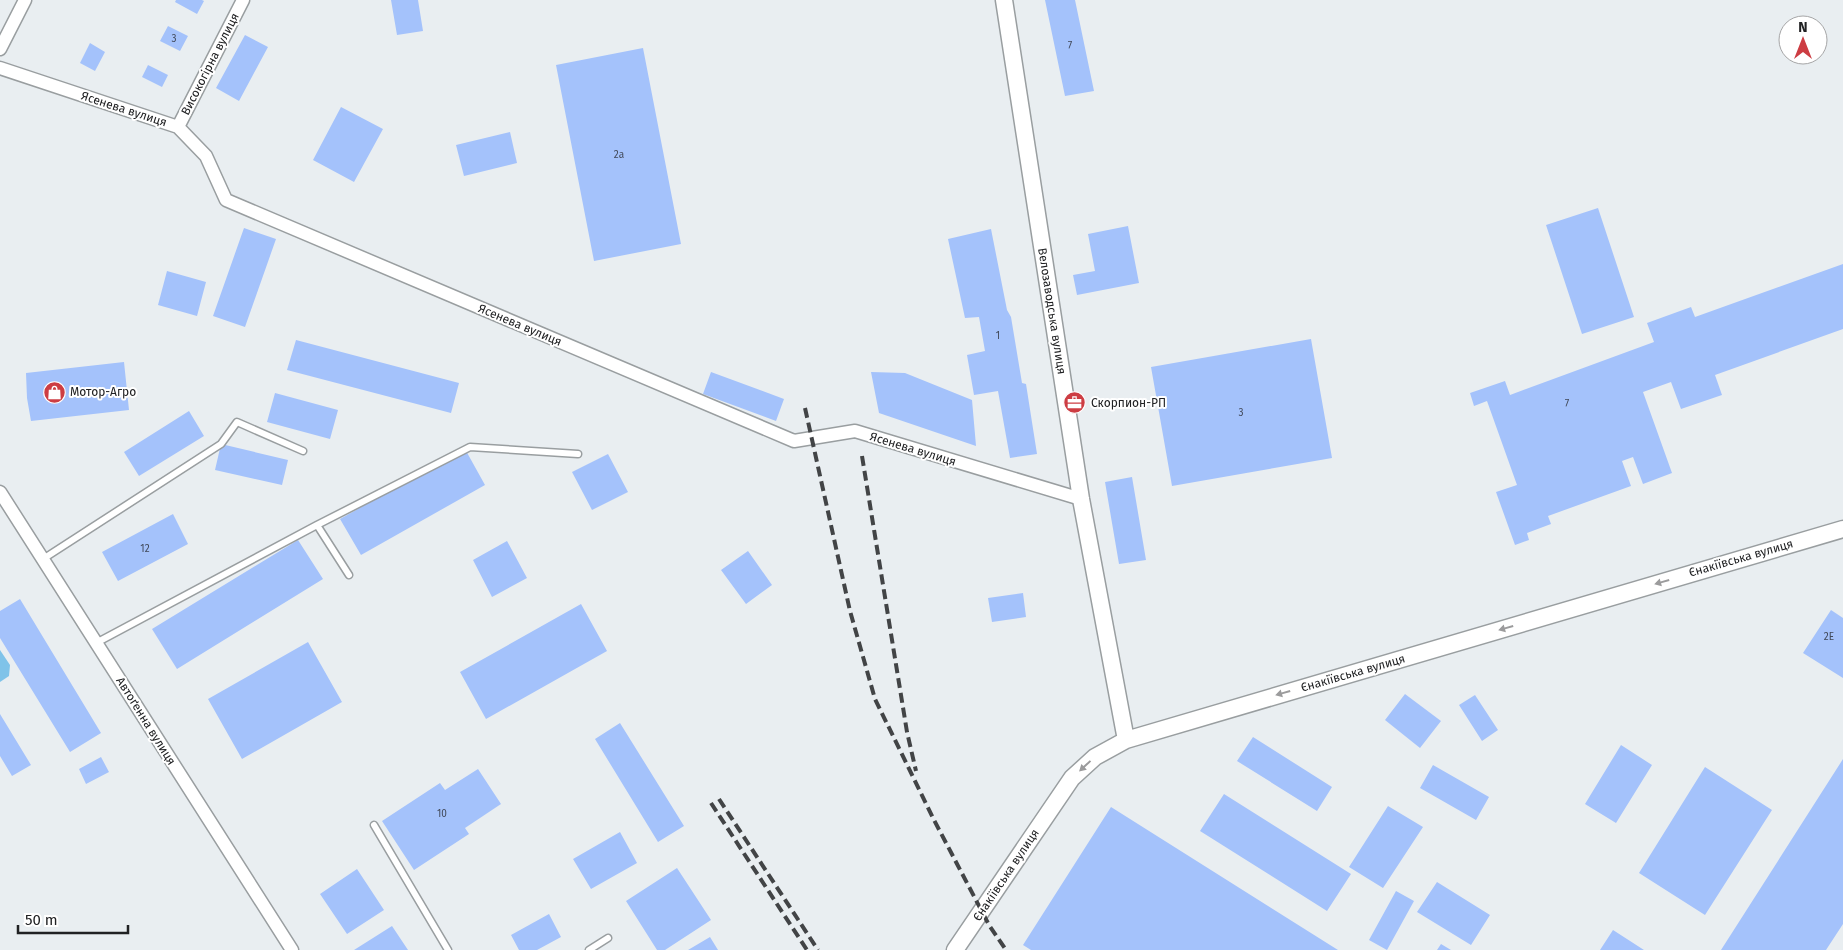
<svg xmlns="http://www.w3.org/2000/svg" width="1843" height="950" font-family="'Fira Sans',sans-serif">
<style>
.forest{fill:#7fc3e9}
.building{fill:#a4c2fb}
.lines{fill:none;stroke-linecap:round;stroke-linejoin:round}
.service-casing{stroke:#999ea0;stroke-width:9}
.minor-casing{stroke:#999ea0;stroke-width:15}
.tertiary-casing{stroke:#999ea0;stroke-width:19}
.service{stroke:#fff;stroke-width:6}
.minor{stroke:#fff;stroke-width:12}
.tertiary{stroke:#fff;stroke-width:16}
.rail{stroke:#424446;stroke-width:4;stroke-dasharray:10 5;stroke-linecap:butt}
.oneway{fill:#9b9b9c}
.labels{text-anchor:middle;stroke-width:4;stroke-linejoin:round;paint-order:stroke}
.number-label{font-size:10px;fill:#414959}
.street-label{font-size:12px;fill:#202123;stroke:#fff}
.poi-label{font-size:12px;fill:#202123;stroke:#fff;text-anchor:start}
</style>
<rect width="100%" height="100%" fill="#e9eef1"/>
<path class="forest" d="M0,650L10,665L9,676L0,682Z"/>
<path class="building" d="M176,0H202L204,1L197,14L175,2Z
M391,0H418L423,31L397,35Z
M1045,0H1075L1094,91L1065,96Z
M168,26L188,36L180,51L160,41Z
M245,35L268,47L239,101L216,88Z
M90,43L105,52L95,71L80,63Z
M643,48L681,244L594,261L556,65Z
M148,65L168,75L162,87L142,77Z
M341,107L383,129L354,182L313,160Z
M510,132L517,163L464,176L456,145Z
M1598,208L1634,317L1582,334L1546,225Z
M1128,226L1139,283L1077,295L1073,275L1095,271L1088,234Z
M244,228L276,239L245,327L213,316Z
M991,229L1007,310L1011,317L1022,383L1026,384L1037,454L1010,458L998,391L974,395L967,355L985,351L979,317L965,318L948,239Z
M1843,264V329L1715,375L1722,395L1681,409L1671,382L1643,392L1672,473L1643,484L1633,457L1622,461L1631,486L1548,516L1551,524L1527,533L1529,540L1515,545L1496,492L1517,485L1487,401L1474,406L1470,393L1505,381L1510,395L1654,342L1647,323L1691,307L1695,317Z
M167,271L206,282L197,316L158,305Z
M1311,339L1332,458L1172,486L1151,367Z
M296,340L459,383L451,413L287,370Z
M124,362L129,410L31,421L27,398L26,373Z
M711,372L784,399L776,421L703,394Z
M871,372L905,373L972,400L976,446L879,413Z
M275,393L338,410L330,439L267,422Z
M189,411L204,436L139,476L124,452Z
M221,444L288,460L282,485L215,470Z
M465,449L485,485L361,555L340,519Z
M608,454L628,492L592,510L572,472Z
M1132,477L1146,560L1119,564L1105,482Z
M173,514L188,544L118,581L102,552Z
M298,540L323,579L177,669L152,629Z
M507,541L527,578L492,597L473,560Z
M748,551L772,585L746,604L721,570Z
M1023,593L1026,617L992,622L988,598Z
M20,599L101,733L70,752L0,638V611Z
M581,604L607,651L486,719L460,672Z
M1831,610L1843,618V678L1803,653Z
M308,642L342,702L242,759L208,699Z
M1405,694L1441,721L1420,748L1385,720Z
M1475,695L1498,730L1482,741L1459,705Z
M0,714L31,765L12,776L0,756Z
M620,723L684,826L658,842L595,739Z
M1253,737L1332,787L1317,811L1237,761Z
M1621,745L1652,765L1616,823L1585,804Z
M101,757L109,772L86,784L79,769Z
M1843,759V924L1826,950H1721Z
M1433,765L1489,797L1476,820L1420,788Z
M1705,767L1772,810L1705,915L1639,873Z
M478,769L501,804L465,828L469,834L414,870L382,821L440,783L445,790Z
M1224,794L1351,874L1327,911L1200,831Z
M1388,806L1423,827L1383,888L1349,867Z
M1111,807L1338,950H1031L1023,945Z
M620,832L637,863L591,889L573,859Z
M677,868L711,920L665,950H657L626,901Z
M357,869L384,910L347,934L320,894Z
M1437,882L1490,915L1471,945L1417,912Z
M1396,891L1414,901L1387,950L1369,940Z
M549,914L561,937L537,950H519L511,935Z
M392,926L408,950H354Z
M1613,930L1644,950H1600Z
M710,937L718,950H688Z
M1441,944L1451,950H1437Z"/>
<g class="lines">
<defs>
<path id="service" d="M317,525L470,447L578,454
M43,559L221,444L237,422L303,451
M96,643L317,525L349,575
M374,825L448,950
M589,950L608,938"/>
<path id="minor" d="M0,49L25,0
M0,68L178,127L206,156L226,200L794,441L855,431L1081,499
M178,127L243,0
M0,492L292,950"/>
<path id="tertiary" d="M1004,0L1081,499L1126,740
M955,950L1072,778L1095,757L1126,740L1843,529"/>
</defs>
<use href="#service" class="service-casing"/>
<use href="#minor" class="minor-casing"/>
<use href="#tertiary" class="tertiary-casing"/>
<use href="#service" class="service"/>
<use href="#minor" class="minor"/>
<use href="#tertiary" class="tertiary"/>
<path class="rail" d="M805,408L850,611L875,699L933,818L989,925L1006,950
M862,456L907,732L916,771
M719,799L818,950
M711,803L807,950"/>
</g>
<defs><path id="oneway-solid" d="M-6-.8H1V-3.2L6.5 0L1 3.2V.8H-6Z" transform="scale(1.25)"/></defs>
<g class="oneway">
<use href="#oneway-solid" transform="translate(1662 582) rotate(164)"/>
<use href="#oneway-solid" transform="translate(1506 628) rotate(164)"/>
<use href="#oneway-solid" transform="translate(1283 693) rotate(164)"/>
<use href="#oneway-solid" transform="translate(1085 766) rotate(137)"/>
</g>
<defs>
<symbol id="shop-disc" viewBox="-11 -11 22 22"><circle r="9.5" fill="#cd3d43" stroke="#fff"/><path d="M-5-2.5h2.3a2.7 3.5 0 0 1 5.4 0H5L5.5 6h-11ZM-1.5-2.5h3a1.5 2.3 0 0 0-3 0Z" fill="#fff"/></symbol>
<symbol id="office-disc" viewBox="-11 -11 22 22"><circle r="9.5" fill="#cd3d43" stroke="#fff"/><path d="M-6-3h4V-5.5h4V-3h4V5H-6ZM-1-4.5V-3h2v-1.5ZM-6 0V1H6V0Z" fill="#fff"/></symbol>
</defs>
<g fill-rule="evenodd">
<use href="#shop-disc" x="42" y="380" width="25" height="25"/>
<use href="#office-disc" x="1062" y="390" width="25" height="25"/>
</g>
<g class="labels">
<g class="number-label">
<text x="174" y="42">3</text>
<text x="1070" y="49">7</text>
<text x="619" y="158">2а</text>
<text x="998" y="339">1</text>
<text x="1567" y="407">7</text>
<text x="1241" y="416">3</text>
<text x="145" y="552">12</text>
<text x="1829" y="640">2Е</text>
<text x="442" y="817">10</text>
</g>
<g class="street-label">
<text transform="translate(210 64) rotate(-63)" y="4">Високогірна вулиця</text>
<text transform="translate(124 109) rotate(18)" y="4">Ясенева вулиця</text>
<text transform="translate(1052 311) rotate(81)" y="4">Велозаводська вулиця</text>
<text transform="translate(520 325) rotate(23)" y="4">Ясенева вулиця</text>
<text transform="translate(913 449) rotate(17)" y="4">Ясенева вулиця</text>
<text transform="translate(1741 558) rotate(-16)" y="4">Єнакіївська вулиця</text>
<text transform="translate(1353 673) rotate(-16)" y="4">Єнакіївська вулиця</text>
<text transform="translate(146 721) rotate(58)" y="4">Автоґенна вулиця</text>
<text transform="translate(1006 875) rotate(-56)" y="4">Єнакіївська вулиця</text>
</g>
<g class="poi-label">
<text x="70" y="396">Мотор-Агро</text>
<text x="1091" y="407">Скорпион-РП</text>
</g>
</g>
<g transform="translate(1803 40)"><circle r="24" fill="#ffffff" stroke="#a6a6a7"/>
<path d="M0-4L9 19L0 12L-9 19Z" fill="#cd3d43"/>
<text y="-8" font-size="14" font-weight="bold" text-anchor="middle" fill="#202123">N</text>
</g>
<path d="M18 925v8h110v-8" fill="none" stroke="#202123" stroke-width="2.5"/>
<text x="25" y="925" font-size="15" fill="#202123" stroke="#ffffff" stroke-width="4" paint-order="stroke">50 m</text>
</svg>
